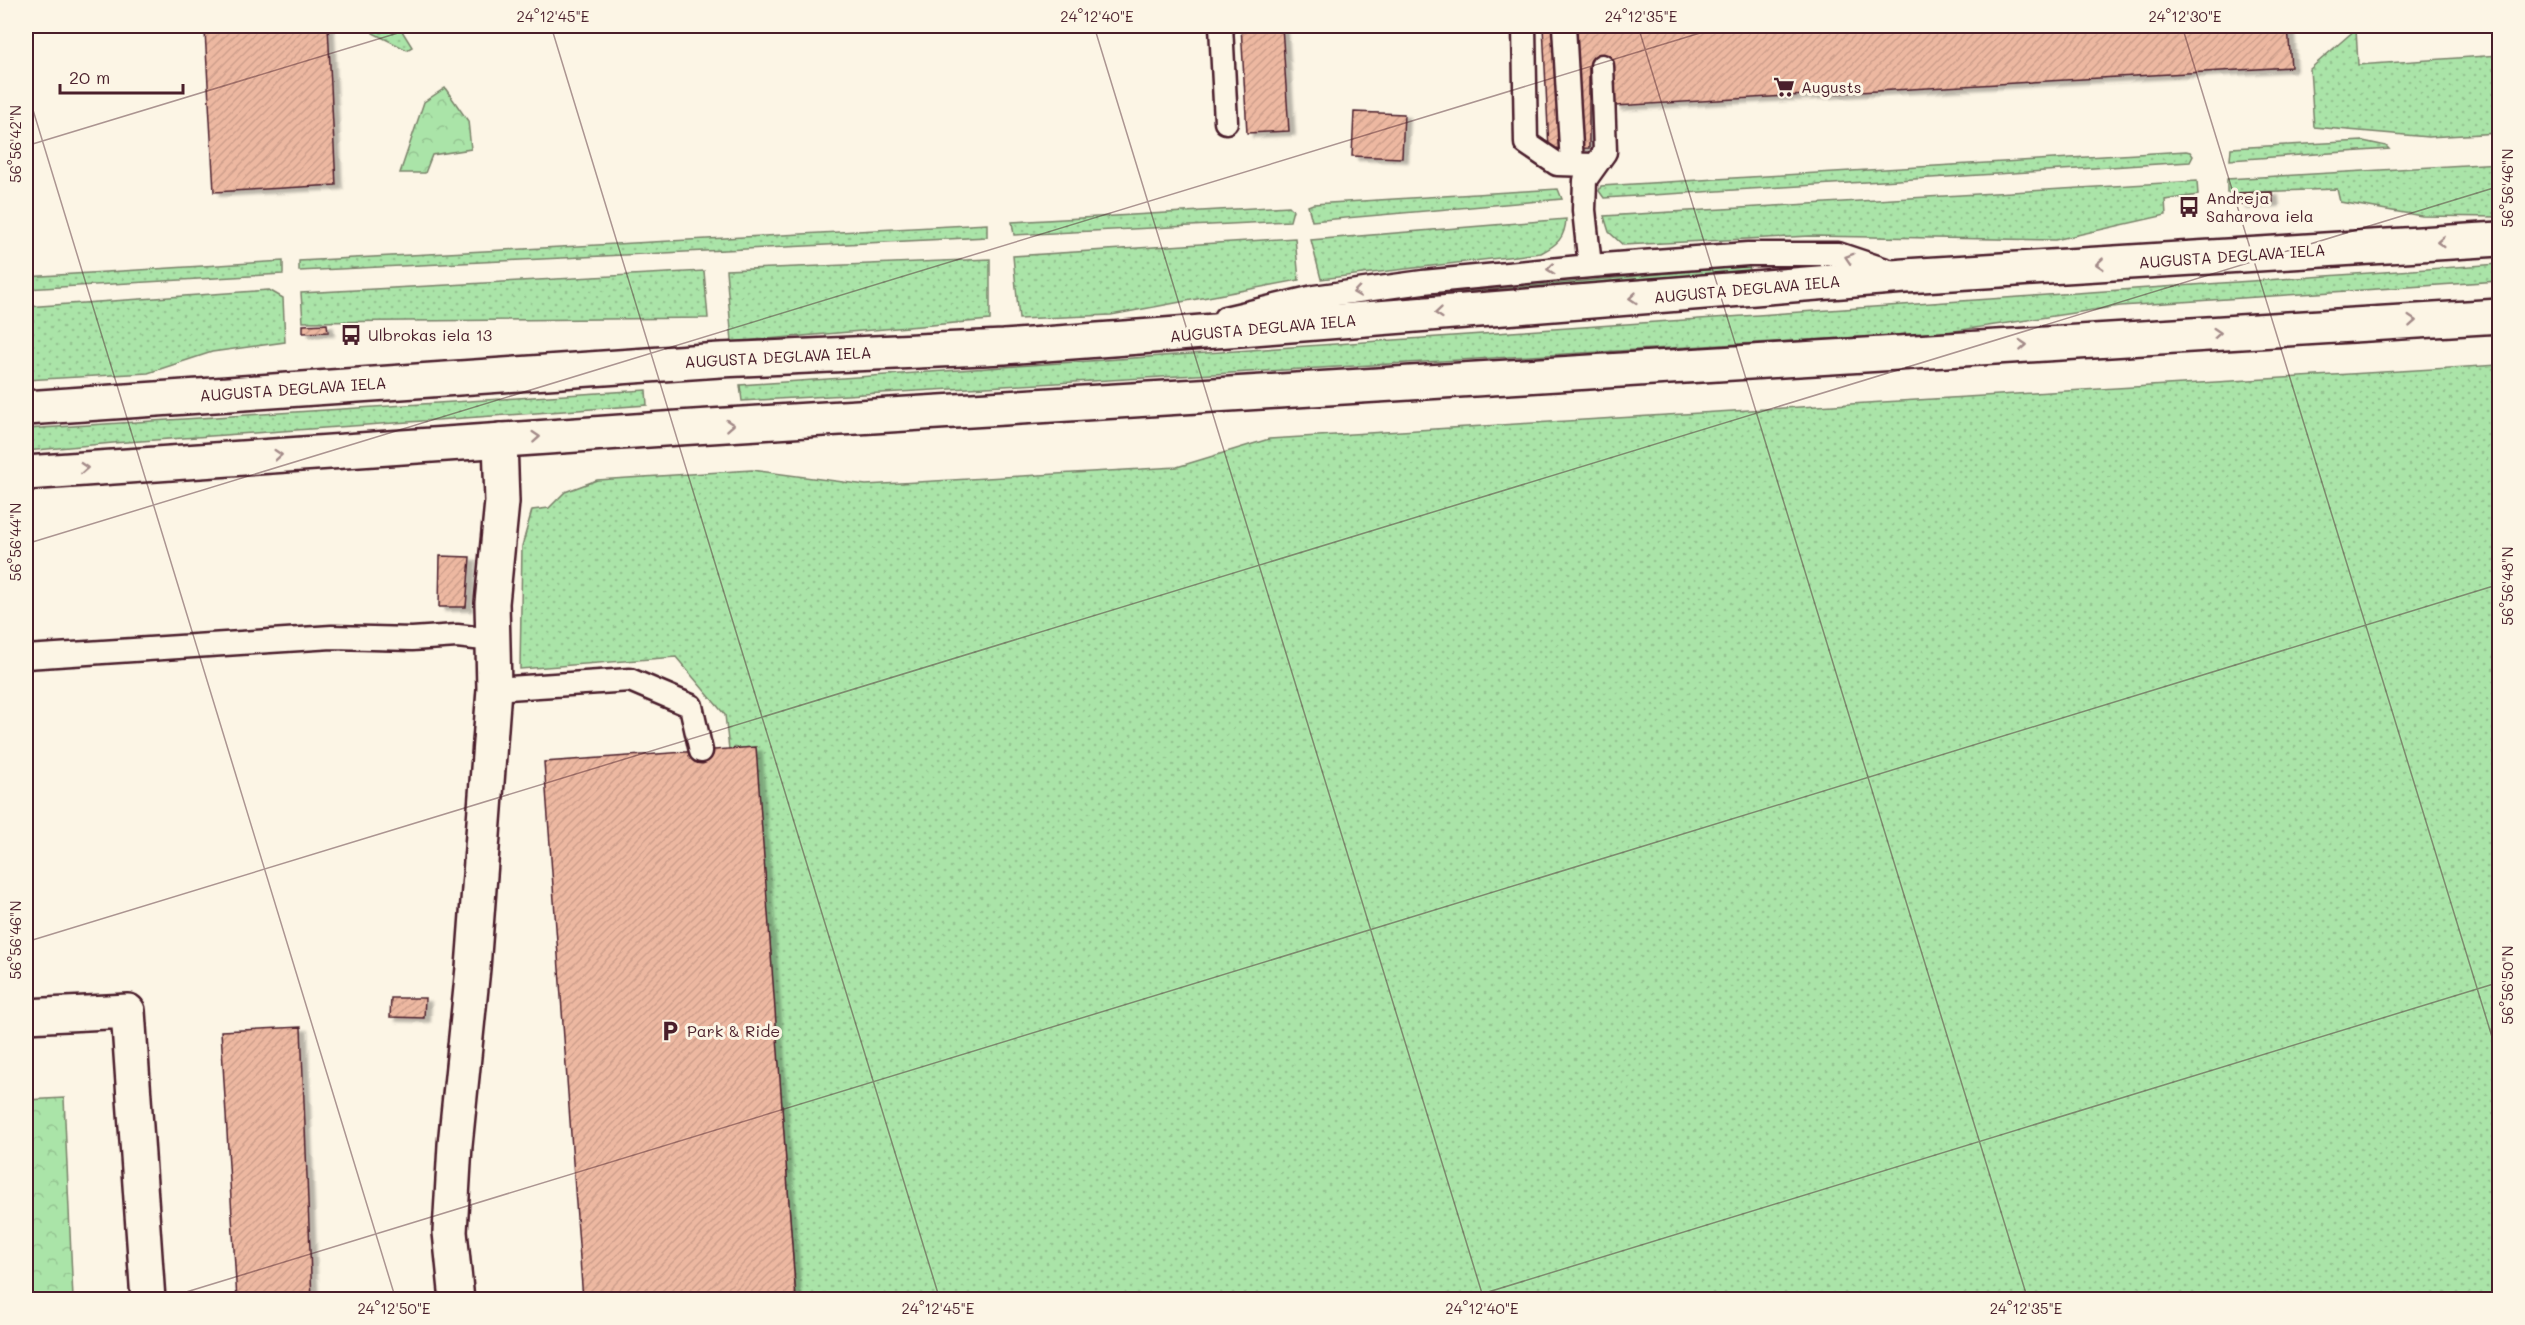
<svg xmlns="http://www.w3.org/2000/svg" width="2525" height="1325" font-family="Mali,sans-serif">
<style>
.grass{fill:url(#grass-dots);stroke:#7a826a;stroke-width:1.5}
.park{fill:url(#park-crowns);stroke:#7a826a;stroke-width:1.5}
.building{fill:url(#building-hatch);stroke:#4a1f2b;stroke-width:1.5;filter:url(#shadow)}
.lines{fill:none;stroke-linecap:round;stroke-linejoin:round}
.service-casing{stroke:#4a1f2b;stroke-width:27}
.minor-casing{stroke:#4a1f2b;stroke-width:38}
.secondary-casing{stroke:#4a1f2b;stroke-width:38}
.service{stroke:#fcf5e5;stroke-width:22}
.minor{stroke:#fcf5e5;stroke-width:33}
.secondary{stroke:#fcf5e5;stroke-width:33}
.oneway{stroke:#a38a88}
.ticks{fill:none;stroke:#4a1f2b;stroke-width:1.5;stroke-opacity:0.45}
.labels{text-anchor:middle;stroke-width:6;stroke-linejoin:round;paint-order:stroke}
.poi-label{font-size:16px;fill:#4a1f2b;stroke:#fcf5e5;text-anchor:start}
.street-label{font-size:16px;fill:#4a1f2b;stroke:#fcf5e5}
.neatline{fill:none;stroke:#4a1f2b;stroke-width:2}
.ticks-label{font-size:15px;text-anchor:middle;fill:#4a1f2b}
</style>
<defs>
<pattern id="grass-dots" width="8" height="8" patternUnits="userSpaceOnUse" patternTransform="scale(1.5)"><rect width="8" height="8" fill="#aae4a8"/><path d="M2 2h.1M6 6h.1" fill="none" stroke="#94c391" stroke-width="1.8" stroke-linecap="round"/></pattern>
<pattern id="park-crowns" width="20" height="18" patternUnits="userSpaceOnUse" patternTransform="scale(1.5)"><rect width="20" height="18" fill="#aae4a8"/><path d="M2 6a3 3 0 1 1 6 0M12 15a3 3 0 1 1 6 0" fill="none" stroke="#94c391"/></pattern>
<pattern id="building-hatch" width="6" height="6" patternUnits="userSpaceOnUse" patternTransform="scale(1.5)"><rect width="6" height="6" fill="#edb8a1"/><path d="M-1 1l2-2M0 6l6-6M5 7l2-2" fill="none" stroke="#cd9e8b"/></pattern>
<filter id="shadow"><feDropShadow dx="6" dy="4" stdDeviation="1.5" flood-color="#0004"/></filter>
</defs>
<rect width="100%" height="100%" fill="#fcf5e5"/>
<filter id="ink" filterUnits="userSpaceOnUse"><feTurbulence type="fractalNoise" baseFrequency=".0167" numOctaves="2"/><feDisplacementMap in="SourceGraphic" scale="12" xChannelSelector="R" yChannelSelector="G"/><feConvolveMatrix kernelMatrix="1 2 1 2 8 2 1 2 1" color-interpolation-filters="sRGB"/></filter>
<g filter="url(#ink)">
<path class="grass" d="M373,26H399L412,47L407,50L373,33Z
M2356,29L2358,65L2499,55V133L2428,137L2314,127L2310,69Z
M2363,141L2386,146L2389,149L2230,160L2231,148Z
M2186,151L2190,152L2193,156L2190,162L1604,198L1599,191L1601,186Z
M2499,163V217L2422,216L2340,202L2337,189L2227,193V179Z
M2197,181L2198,195L2165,200L2166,215L2055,240L1810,236L1623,245L1609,232L1604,216Z
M1558,189L1562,199L1312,221L1308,206L1313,204Z
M1289,206L1293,210L1290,221L1014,235L1012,222Z
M1566,219C1565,238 1557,245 1541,253L1321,279L1311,240Z
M987,224V237L299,271V261Z
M1295,238L1299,280L1111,315L1019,319L1013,256Z
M990,259V320L732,342L726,270Z
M283,261V274L26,289V277Z
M2499,264V281L2120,306L1948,332L742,401L740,385Z
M1749,266L1750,270L1747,271L1443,297L1441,294Z
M704,271L708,318L303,322L301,293Z
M269,290L283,298L285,342L212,352L148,373L26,380V307Z
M2499,365V1299H796L755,747L729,749L725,715L676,657L520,669L522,546L532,510L549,508L565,492L597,480L752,470L866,485L1177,467L1269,439Z
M646,390L647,405L113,443L26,451V429Z"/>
<path class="park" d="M445,88L468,121L471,149L432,155L425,173H400L424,102Z
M64,1098L73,1299H26V1100Z"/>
<path class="building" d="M298,26H328L336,185L214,192L205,31Z
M1241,26H1282L1289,131L1247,133Z
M1543,26H2288L2291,67L1615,106L1613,66L1589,67V148L1549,149Z
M1354,112L1404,114L1402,158L1352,156Z
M2272,192L2273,202L2240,205L2239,193Z
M327,324L328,332L303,333V325Z
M440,556L470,557L466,607H439Z
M756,747L796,1300H583L544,762Z
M391,998H425L424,1018L390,1017Z
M301,1027L312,1300H237L221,1031Z"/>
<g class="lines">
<defs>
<path id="service" d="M1221,26L1226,122
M1524,26L1526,143L1557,164L1594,165
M1564,26L1572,164
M1590,266L1584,210L1585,180L1605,152L1602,66
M1225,318L1314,297L1423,282L1590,266L1748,254H1838L1892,272
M26,657L332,637L412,639L457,636L493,640
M494,689L630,680L691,706L701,751"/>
<path id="minor" d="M26,1016L128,1011L148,1300
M457,1300L450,1232L455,1145L473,968L494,689L492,603L502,502L500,440"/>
<path id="secondary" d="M26,408L720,360L1004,347L1152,336L1905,276L2500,239
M26,473L678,428L2500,316"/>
</defs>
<use href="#service" class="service-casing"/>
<use href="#minor" class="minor-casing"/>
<use href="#secondary" class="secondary-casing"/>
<use href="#service" class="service"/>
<use href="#minor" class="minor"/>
<use href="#secondary" class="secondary"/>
</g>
<defs><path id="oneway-chevron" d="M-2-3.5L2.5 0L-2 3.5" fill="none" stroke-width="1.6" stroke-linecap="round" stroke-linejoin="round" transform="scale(1.5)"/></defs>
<g class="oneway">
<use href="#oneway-chevron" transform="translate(2441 242) rotate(176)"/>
<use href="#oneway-chevron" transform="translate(1849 258) rotate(-162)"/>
<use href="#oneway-chevron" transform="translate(2100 264) rotate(176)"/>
<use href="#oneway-chevron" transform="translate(1551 269) rotate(174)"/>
<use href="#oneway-chevron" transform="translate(1357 292) rotate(172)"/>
<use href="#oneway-chevron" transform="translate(1633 298) rotate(175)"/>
<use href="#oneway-chevron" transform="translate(1439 313) rotate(175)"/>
<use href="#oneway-chevron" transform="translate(2412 321) rotate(-4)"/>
<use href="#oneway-chevron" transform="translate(2217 333) rotate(-4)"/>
<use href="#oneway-chevron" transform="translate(2023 345) rotate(-4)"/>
<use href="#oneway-chevron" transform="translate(730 425) rotate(-4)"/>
<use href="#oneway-chevron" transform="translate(536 437) rotate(-4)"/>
<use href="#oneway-chevron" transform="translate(278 455) rotate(-4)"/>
<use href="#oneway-chevron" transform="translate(84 468) rotate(-4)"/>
</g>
</g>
<path class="ticks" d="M551,26L940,1300M1094,26L1484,1300M1638,26L2028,1300M2182,26L2500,1063M26,87L396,1300M26,146L421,26M26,544L1723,26M26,942L2500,186M160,1300L2500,584M1462,1300L2500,982"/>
<defs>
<symbol id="supermarket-bare" viewBox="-9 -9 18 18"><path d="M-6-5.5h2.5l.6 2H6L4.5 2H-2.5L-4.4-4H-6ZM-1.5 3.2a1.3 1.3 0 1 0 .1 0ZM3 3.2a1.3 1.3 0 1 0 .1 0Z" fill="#4a1f2b" stroke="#fcf5e5" stroke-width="2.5" paint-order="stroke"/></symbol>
<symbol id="bus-bare" viewBox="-9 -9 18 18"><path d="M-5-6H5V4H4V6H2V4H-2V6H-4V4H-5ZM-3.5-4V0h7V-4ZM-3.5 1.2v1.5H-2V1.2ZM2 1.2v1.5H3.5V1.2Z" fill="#4a1f2b" stroke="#fcf5e5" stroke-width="2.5" paint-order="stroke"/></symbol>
<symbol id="parking-bare" viewBox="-9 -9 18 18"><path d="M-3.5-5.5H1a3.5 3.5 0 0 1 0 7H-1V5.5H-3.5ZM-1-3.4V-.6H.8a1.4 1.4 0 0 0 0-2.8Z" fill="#4a1f2b" stroke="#fcf5e5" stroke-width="2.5" paint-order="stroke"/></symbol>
</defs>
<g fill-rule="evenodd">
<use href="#supermarket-bare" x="1769" y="72" width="30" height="30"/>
<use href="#bus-bare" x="2174" y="192" width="30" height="30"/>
<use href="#bus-bare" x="336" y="320" width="30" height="30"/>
<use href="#parking-bare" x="655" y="1016" width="30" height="30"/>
</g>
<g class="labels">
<g class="poi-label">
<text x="1801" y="93">Augusts</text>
<text x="2206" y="204">Andreja<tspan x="2206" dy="18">Saharova iela</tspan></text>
<text x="368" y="341">Ulbrokas iela 13</text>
<text x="687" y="1037">Park &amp; Ride</text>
</g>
<g class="street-label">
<text transform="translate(2232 256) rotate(-4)" y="6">AUGUSTA DEGLAVA IELA</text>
<text transform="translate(1747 289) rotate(-5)" y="6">AUGUSTA DEGLAVA IELA</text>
<text transform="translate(1263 328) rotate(-5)" y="6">AUGUSTA DEGLAVA IELA</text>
<text transform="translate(778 357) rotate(-3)" y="6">AUGUSTA DEGLAVA IELA</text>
<text transform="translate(293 389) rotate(-4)" y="6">AUGUSTA DEGLAVA IELA</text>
</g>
</g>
<rect width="2525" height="1325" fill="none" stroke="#fcf5e5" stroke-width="66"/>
<path d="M60 84v9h123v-9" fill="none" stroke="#4a1f2b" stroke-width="3"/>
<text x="69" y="84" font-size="18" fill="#4a1f2b" stroke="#fcf5e5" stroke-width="4.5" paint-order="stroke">20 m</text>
<rect x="33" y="33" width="2459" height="1259" class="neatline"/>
<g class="ticks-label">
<text x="553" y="22">24°12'45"E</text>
<text x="1097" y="22">24°12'40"E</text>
<text x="1641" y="22">24°12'35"E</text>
<text x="2185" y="22">24°12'30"E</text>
<text transform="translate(16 144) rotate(-90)" y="5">56°56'42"N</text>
<text transform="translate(2508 188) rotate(-90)" y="5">56°56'46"N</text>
<text transform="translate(16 542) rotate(-90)" y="5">56°56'44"N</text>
<text transform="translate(2508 586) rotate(-90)" y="5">56°56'48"N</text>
<text transform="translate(16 940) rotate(-90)" y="5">56°56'46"N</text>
<text transform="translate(2508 985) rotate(-90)" y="5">56°56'50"N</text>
<text x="394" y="1314">24°12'50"E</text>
<text x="938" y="1314">24°12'45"E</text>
<text x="1482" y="1314">24°12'40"E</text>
<text x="2026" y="1314">24°12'35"E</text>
</g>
</svg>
